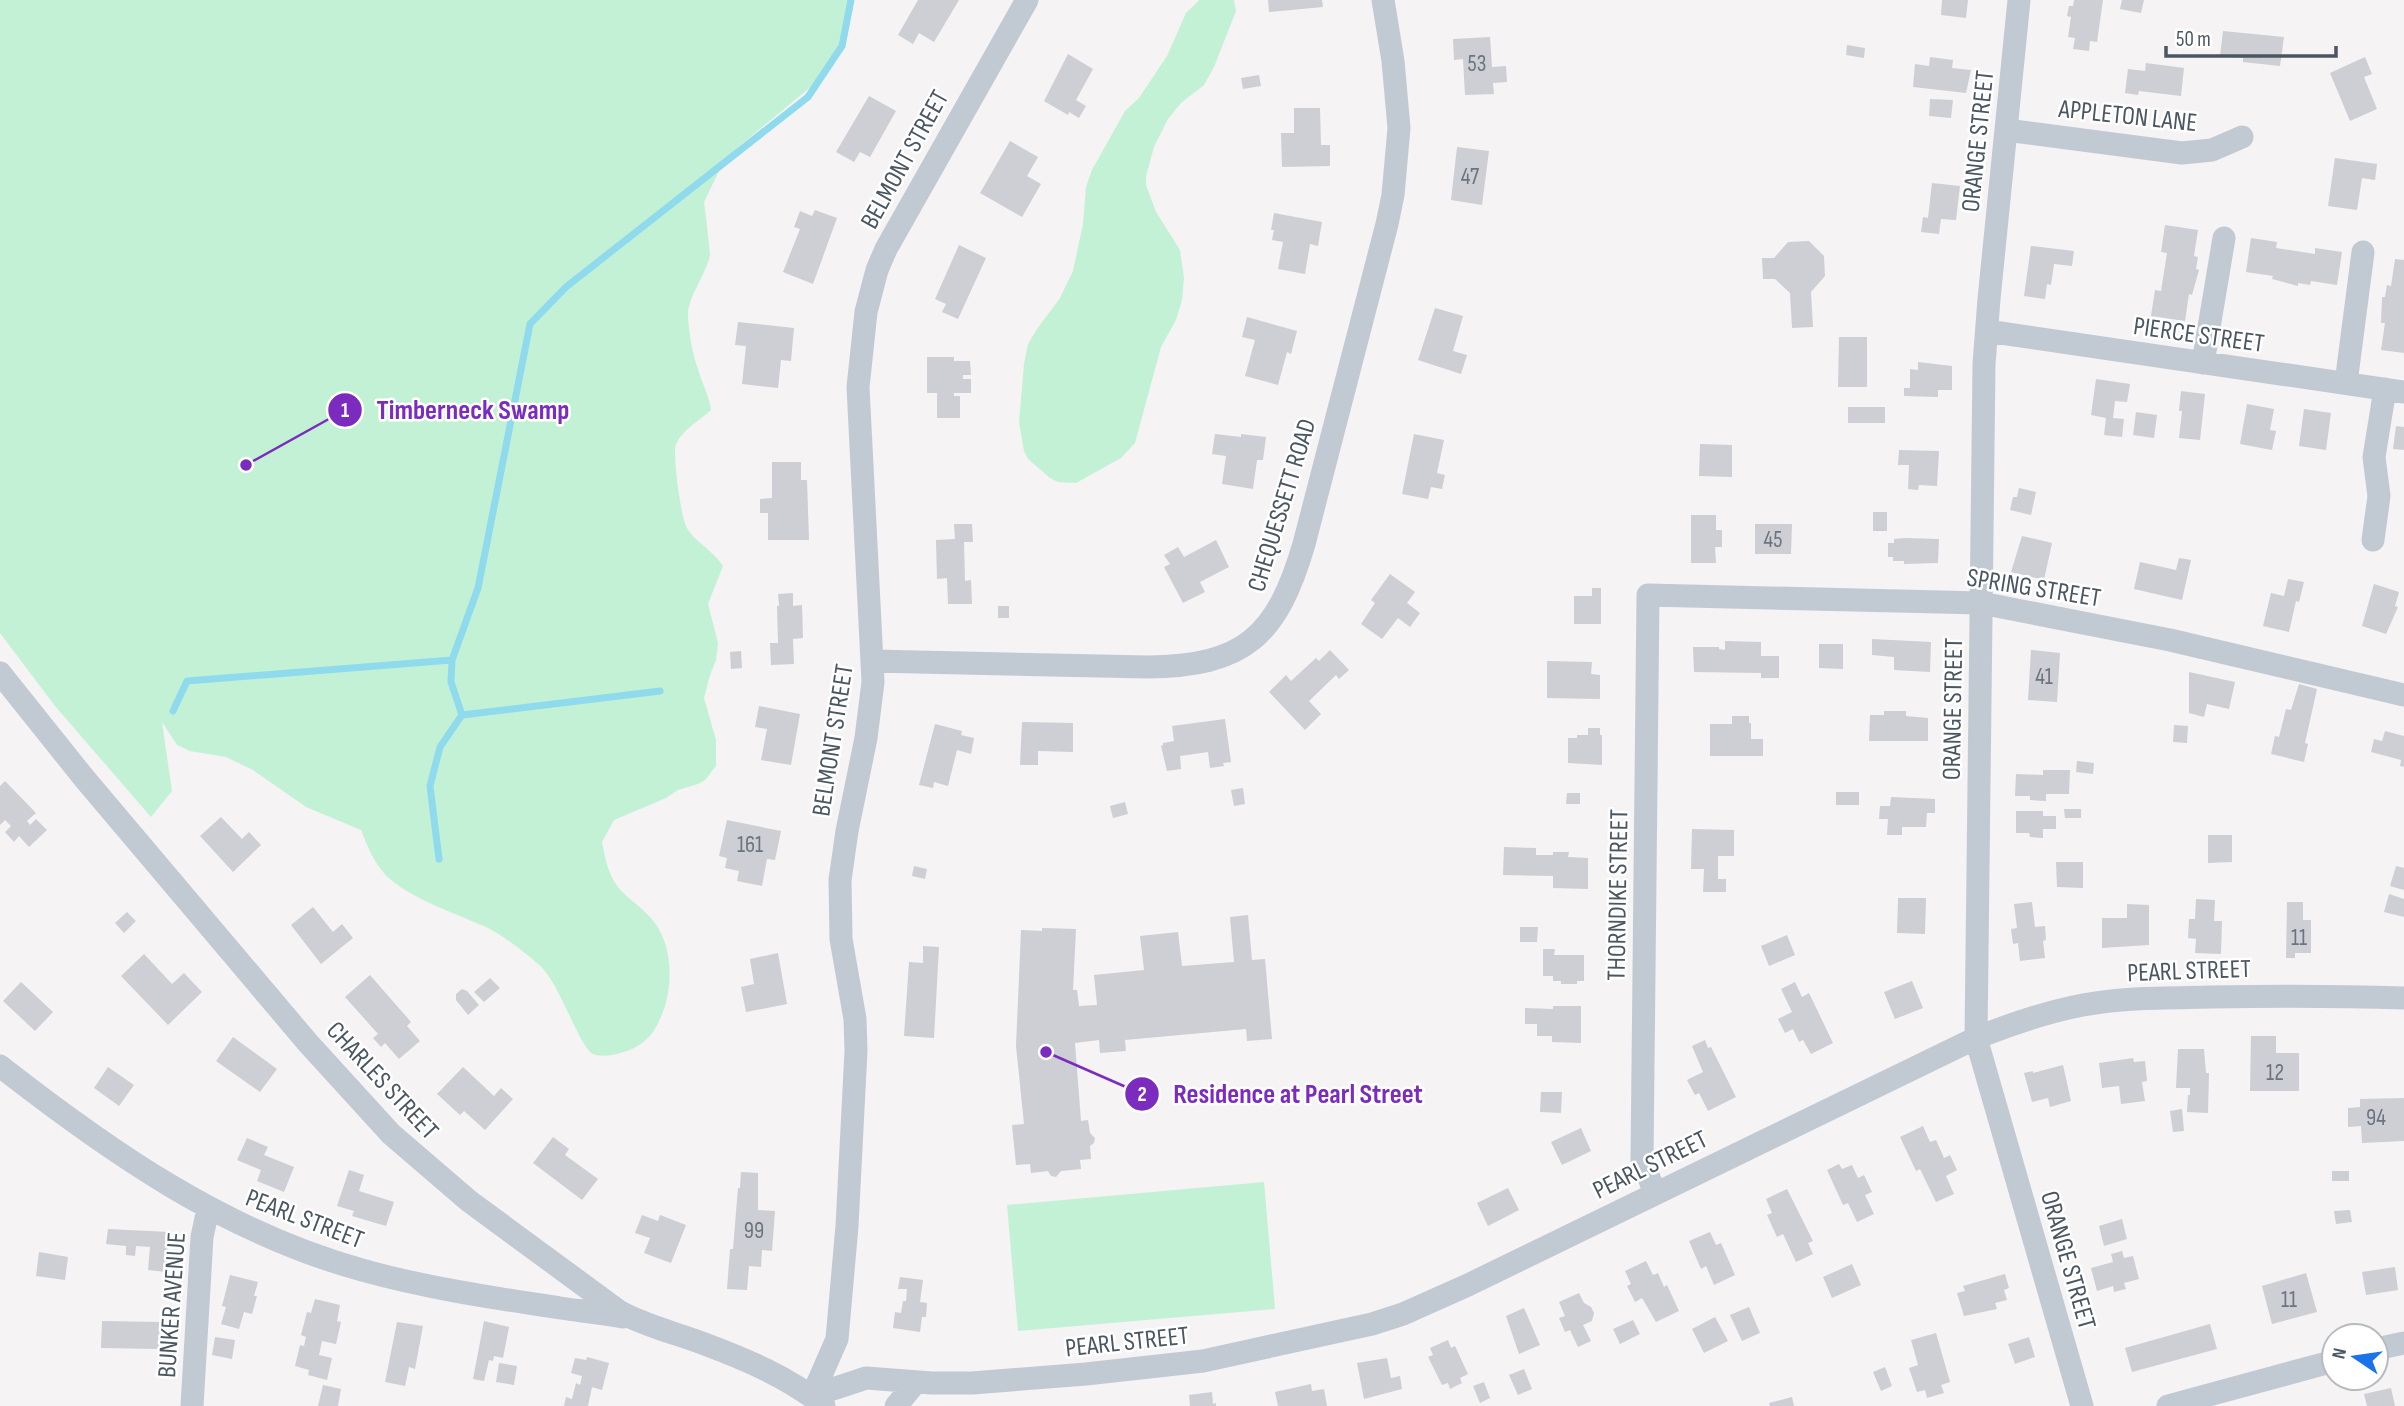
<svg xmlns="http://www.w3.org/2000/svg" width="2404" height="1406" font-family="'Sofia Sans Condensed',sans-serif">
<style>
.green{fill:#c3f1d5}
.lines{fill:none;stroke-linecap:round;stroke-linejoin:round}
.stream{stroke:#90daee;stroke-width:7}
.building{fill:#cdcfd5}
.minor{stroke:#c1cad2;stroke-width:23}
.labels{text-anchor:middle;stroke-width:5;stroke-linejoin:round;paint-order:stroke}
.number-label{font-size:23px;fill:#6b747e}
.street-label{font-size:26px;fill:#4a5661;stroke:#fff}
.leader{fill:none;stroke:#7b2cbf;stroke-width:2.5}
.callout-dot{fill:#7b2cbf;stroke:#fff;stroke-width:2.5}
.mark-label{font-size:21px;text-anchor:middle;font-weight:bold;fill:#fff}
.callout-label{font-size:28px;text-anchor:middle;font-weight:bold;fill:#7b2cbf;stroke:#fff;stroke-width:5;stroke-linejoin:round;paint-order:stroke}
</style>
<rect width="100%" height="100%" fill="#f5f3f3"/>
<path class="green" d="M0,0H853L833,62L813,85L737,148L718,173L704,202C705,207 710,252 710,255C706,275 687,298 688,316C689,333 692,353 698,369C702,384 709,395 711,410C699,421 683,429 676,444C672,452 681,517 686,526C692,540 713,550 723,566L708,604L718,643L716,660L710,675L704,698L716,740V766L705,780L698,784L678,790L666,798L614,820L602,842C605,858 608,874 618,887C626,897 636,903 645,912C671,935 674,974 665,1006C660,1021 653,1037 639,1045C629,1052 605,1059 593,1054C579,1047 559,980 538,964C523,951 504,936 486,927C457,914 403,896 383,872C373,860 367,845 361,830L306,807L253,770L226,757L190,751L177,745L162,722L172,791L151,817L55,706L0,633Z
M1199,0H1234L1236,11L1214,67L1204,85L1181,103L1168,119L1154,147L1146,176V185L1156,212L1180,250L1184,278L1182,300L1176,320L1161,347L1135,443L1121,458L1076,483L1058,482L1050,478L1028,459L1024,451L1019,422L1024,364L1028,344L1037,329L1060,298L1073,271L1083,224L1086,187L1092,170L1125,111L1139,98L1167,56L1186,13Z
M1264,1182L1275,1309L1018,1331L1007,1205Z"/>
<g class="lines">
<path class="stream" d="M452,660L451,682L462,715L660,691
M173,711L187,681L452,660L478,588L530,324L566,287L808,97L842,46L851,0
M439,859L430,786L440,747L462,715"/>
</g>
<path class="building" d="M918,0H959L934,42L919,33L913,44L898,35Z
M1268,0H1322L1323,7L1269,12Z
M1942,0H1968L1966,18L1941,15Z
M2074,0H2103L2097,42L2090,41L2089,51L2073,49L2075,38L2068,37L2071,17L2067,16L2069,6H2073Z
M2122,0H2144L2141,13L2120,9Z
M2223,31L2284,37L2280,66L2243,62V58L2220,56Z
M1490,37L1492,67L1506,66L1507,82L1493,83L1494,94L1465,95L1463,59L1454,60L1453,39Z
M1847,45L1865,48L1864,58L1846,55Z
M1068,54L1093,69L1076,100L1086,106L1079,118L1069,112L1068,115L1044,101Z
M1930,57L1953,60L1952,68L1971,70L1966,93L1913,87L1915,64L1929,66Z
M2365,57L2372,74L2364,77L2377,109L2350,121L2330,73Z
M2146,63L2184,68L2181,96L2139,91L2138,95L2125,93L2128,69L2145,71Z
M1259,75L1261,86L1243,89L1241,78Z
M869,96L896,111L870,157L860,152L854,162L836,152Z
M1930,99L1953,100L1951,118L1929,116Z
M1294,108H1320L1321,145H1330V166L1282,167L1281,133H1294Z
M1010,141L1038,157L1027,176L1041,184L1022,217L980,193Z
M1457,147L1489,151L1482,205L1451,200Z
M2335,158L2377,164L2375,180L2362,178L2357,210L2328,206Z
M1932,183L1960,186L1956,220L1941,219L1939,234L1921,232L1923,217L1928,218Z
M815,210L837,218L813,284L783,272L800,229L794,227L800,211L812,216Z
M1274,213L1322,222L1318,246L1310,244L1305,274L1278,269L1283,242L1272,240L1274,230H1271Z
M2165,225L2198,230L2194,256L2198,257L2196,269L2199,270L2192,295L2189,294L2185,321L2151,316L2155,290L2161,291L2167,253L2161,252Z
M2251,238L2277,242L2276,248L2315,254V248L2342,252L2337,285L2311,281L2310,285L2298,283V286L2272,279L2273,276L2246,272Z
M1809,241L1824,256L1825,276L1811,292L1813,327L1792,328L1790,293L1775,279H1763L1762,258H1774L1788,242Z
M959,245L986,258L958,319L942,312L946,304L935,299Z
M2031,246L2074,251L2072,266L2054,264L2051,285L2047,284L2045,299L2024,296Z
M2395,259L2404,260V353L2381,350L2385,323H2381L2382,297H2385L2387,285L2391,286Z
M1435,308L1463,316L1453,351L1467,355L1461,374L1418,360Z
M1247,317L1297,331L1291,354L1287,352L1278,385L1245,376L1255,340L1242,337Z
M738,322L794,328L791,361L781,360L778,388L742,384L746,346L735,345Z
M1839,337H1867V387H1838Z
M927,357H954V361H970L971,375H963V379H971V393H954V396H960V418H937V393H927Z
M1918,362L1952,366V390H1938V397L1904,396V388H1910V369L1918,370Z
M2096,379L2130,384L2127,402L2115,401L2113,418L2124,419L2122,437L2104,435L2106,418L2091,415Z
M2181,391L2205,394L2200,440L2179,438L2182,411H2179Z
M2247,404L2274,409L2270,430L2276,431L2272,450L2240,444Z
M1848,407H1885V423H1848Z
M2304,409L2331,413L2326,450L2299,446Z
M2136,412L2157,415L2154,438L2133,435Z
M2396,426L2404,427V450L2393,449Z
M1215,434L1241,437V434L1266,437L1263,460H1257L1253,489L1222,484L1226,456L1212,454Z
M1414,434L1444,440L1437,473L1445,475L1442,489L1431,487L1428,499L1402,494Z
M1700,444L1732,445V477L1699,476Z
M1899,450L1939,451L1937,486L1919,485L1918,490L1908,489L1909,465H1898Z
M772,462H801V480H807L809,540H768V513H760V499L772,498Z
M2019,488L2036,492L2031,515L2010,510L2013,497H2017Z
M1873,512H1887V531H1873Z
M1691,515H1716V530H1722V547H1715L1716,563H1691Z
M954,524H972L973,542H964L965,581L971,580L972,604H948L947,578L937,579L936,540L955,539Z
M1755,524H1792L1791,554H1755Z
M2022,536L2052,543L2044,580L2011,572Z
M1905,538L1939,539L1938,563L1904,564V561H1893V557H1888V543H1894V539Z
M1216,540L1229,567L1200,582L1205,592L1183,603L1164,567L1170,564L1164,555L1178,547L1184,557Z
M2179,558L2191,560L2182,600L2134,589L2140,562L2176,570Z
M1390,574L1415,592L1407,603L1420,613L1410,627L1398,618L1382,639L1361,624L1375,603L1371,600Z
M2288,579L2304,582L2299,602L2296,601L2289,632L2263,626L2271,593L2284,596Z
M2374,584L2399,592L2395,606L2398,607L2386,634L2362,626Z
M1592,588H1601V624H1574V596H1592Z
M793,593V606L802,605L803,638L793,639L794,664L771,665L770,643H778L777,606H779L778,594Z
M998,606H1009V618H998Z
M1872,639L1931,642L1930,672L1894,670V657L1872,655Z
M1725,641L1761,642V656H1779V678H1761V673L1694,672L1693,647H1719V649L1725,650Z
M1819,644H1843V669L1819,668Z
M1330,650L1349,670L1339,679L1336,675L1309,701L1321,714L1305,730L1269,692L1286,675L1291,681L1316,658L1319,661Z
M2031,650L2060,653L2057,702L2028,700Z
M741,651L742,668L731,669L730,652Z
M1547,661L1592,662L1591,674L1600,675V699L1547,698Z
M2189,672L2235,682L2229,709L2207,704L2204,717L2189,713Z
M2299,684L2317,689L2305,743L2308,744L2304,762L2271,754L2275,736L2279,737L2286,709L2291,710Z
M759,706L800,714L791,765L761,760L767,729L755,727Z
M1884,711H1906V716L1928,718V741H1869L1870,715H1884Z
M1732,716H1749V723H1751V739H1763V756H1710V724H1732Z
M1225,719L1231,762L1223,763L1224,766L1210,768L1208,752L1180,756L1181,769L1167,771L1161,746L1163,745V743L1174,741L1172,726Z
M1022,722L1073,723V752L1038,751V765H1020Z
M935,724L962,731L961,735L974,738L971,754L957,750L948,786L934,782L933,788L919,785Z
M2174,725L2188,726L2187,743L2173,742Z
M1588,728H1600V735H1602V765L1568,763V738H1577V735H1588Z
M2385,731L2404,736V767L2400,766L2401,760L2371,752L2374,739L2382,741Z
M2077,761L2094,763L2093,774L2076,772Z
M2043,770H2070L2069,794H2046V801L2030,800V796H2015L2016,774L2043,775Z
M5,781L36,813L27,821L30,825L36,819L47,830L29,847L19,836L14,842L5,832L11,826L5,820L0,825V786Z
M1243,788L1245,804L1234,806L1231,790Z
M1836,792H1859V805H1836Z
M1567,793H1580V804H1566Z
M1891,797L1935,799V813H1927L1926,827H1902V835H1887L1888,819H1879L1880,806H1890Z
M1125,802L1128,814L1113,818L1110,806Z
M2064,809H2081V818H2065Z
M2016,811H2043V816H2056V829H2043V838L2030,837L2029,833H2016Z
M221,817L242,839L249,832L261,845L233,872L200,836Z
M727,820L781,831L775,860L767,859L762,886L737,881L739,871L725,868L727,858L719,856Z
M1692,829L1734,830V856H1718V879H1726V892H1703L1704,869H1691Z
M2208,835H2232V862L2208,863Z
M1504,847L1536,848V855H1553V852H1569L1568,857L1588,858V889L1553,888V876L1503,875Z
M2056,862H2083V888L2057,887Z
M914,866L927,869L925,879L912,876Z
M2396,866L2404,868V890L2390,886Z
M2389,894L2404,899V917L2384,912Z
M1898,898H1926L1925,934L1897,933Z
M2196,899L2215,900L2214,921H2222L2221,954L2195,953L2196,939L2188,938L2189,919H2195Z
M2032,902L2035,927L2045,926L2046,940L2043,941L2045,958L2020,961L2018,943L2013,944L2011,929L2017,928L2014,904Z
M2287,902H2303V920H2311V953H2295V958H2286Z
M2127,904L2149,905V945L2102,948V918H2127Z
M313,907L333,932L342,924L353,938L321,964L291,925Z
M127,912L136,921L124,933L115,923Z
M1248,915L1252,960L1265,959L1272,1039L1247,1041L1246,1029L1125,1040L1126,1051L1100,1053L1099,1040L1075,1043L1081,1121L1088,1120L1090,1133L1095,1138L1094,1143L1090,1146L1091,1159L1080,1160L1081,1169L1061,1171L1056,1177L1051,1176L1048,1171L1031,1173L1030,1164L1016,1165L1012,1125L1024,1124L1016,1046L1021,930L1042,931V928L1076,929L1073,990H1077L1079,1006L1097,1005L1094,975L1144,970L1140,936L1178,932L1182,966L1234,962L1230,917Z
M1520,927H1538L1537,942H1520Z
M1787,935L1795,955L1769,966L1761,946Z
M923,946L939,947L934,1038L904,1036L909,962L923,963Z
M1543,949H1555L1554,955H1584V981H1577V984H1561V981H1553V976H1543Z
M778,953L787,1004L746,1012L741,987L754,984L750,959Z
M144,954L172,984L184,973L202,992L168,1025L121,976Z
M370,975L411,1022L407,1026L420,1041L399,1059L385,1043L381,1047L373,1038L378,1034L345,997Z
M490,978L500,988L484,1002L474,992Z
M1912,981L1923,1008L1895,1019L1884,992Z
M21,982L53,1012L35,1031L3,1001Z
M1795,982L1802,997L1809,993L1833,1043L1811,1054L1803,1040L1799,1042L1793,1029L1785,1033L1778,1019L1792,1012L1781,989Z
M462,989L467,991L479,1005L468,1015L456,1000V994Z
M1553,1006H1581V1043L1552,1042V1036H1537V1024H1525V1008L1553,1009Z
M2251,1036H2276V1053H2299V1091H2250Z
M233,1037L277,1069L260,1092L216,1061Z
M1705,1040L1708,1048L1711,1047L1736,1097L1708,1111L1699,1093L1695,1095L1687,1080L1703,1072L1692,1046Z
M2178,1049H2204L2206,1073H2209L2208,1113L2187,1112L2188,1095H2190V1088H2176Z
M2133,1058L2134,1062L2145,1061L2147,1081L2142,1082L2145,1101L2121,1104L2119,1086L2102,1088L2099,1063Z
M2063,1065L2071,1101L2050,1107L2048,1098L2032,1102L2024,1073L2033,1071V1073Z
M108,1067L134,1085L119,1106L94,1088Z
M463,1067L494,1096L501,1088L513,1099L485,1130L464,1111L460,1115L437,1094Z
M1541,1092H1562L1561,1113L1540,1112Z
M2404,1098V1141L2362,1143L2361,1126L2348,1127V1108L2360,1107V1099Z
M2182,1109L2184,1131L2173,1132L2170,1111Z
M1923,1126L1930,1142L1936,1140L1944,1158L1950,1155L1957,1170L1946,1176L1954,1194L1936,1202L1920,1169L1916,1171L1900,1137Z
M1581,1128L1591,1151L1562,1165L1551,1142Z
M553,1137L569,1149L565,1155L598,1179L582,1200L533,1163Z
M247,1138L268,1147L264,1155L294,1167L284,1192L257,1181L261,1170L237,1160Z
M1839,1164L1842,1169L1852,1165L1858,1178L1864,1175L1872,1192L1865,1195L1874,1214L1857,1222L1848,1203L1843,1205L1827,1170Z
M349,1170L364,1175L359,1191L394,1202L386,1226L352,1216L354,1211L337,1206Z
M2332,1171H2349V1181H2332Z
M741,1172L758,1173V1210L775,1211L772,1251L762,1250L761,1267L749,1266L747,1290L727,1289L730,1249H733L738,1188H740Z
M1508,1188L1519,1210L1488,1226L1477,1203Z
M1787,1189L1813,1241L1808,1243L1813,1254L1796,1262L1783,1234L1777,1237L1767,1215L1772,1213L1766,1199Z
M2350,1210L2352,1222L2336,1224L2334,1211Z
M642,1215L658,1221L660,1215L686,1225L671,1263L644,1253L650,1238L635,1233Z
M2122,1219L2127,1239L2104,1246L2099,1226Z
M108,1229L169,1232L168,1251H172L171,1260H167L166,1272L148,1270L150,1247L136,1246L135,1256L126,1255V1246L106,1244Z
M1710,1232L1716,1245L1721,1243L1735,1275L1714,1285L1706,1266L1701,1269L1689,1241Z
M2122,1251L2124,1258L2133,1256L2139,1279L2124,1283L2126,1289L2114,1292L2113,1286L2097,1291L2091,1268L2113,1262L2111,1254Z
M39,1252L68,1257L65,1280L36,1276Z
M1646,1261L1653,1275L1658,1273L1664,1287L1667,1285L1679,1311L1656,1322L1642,1298L1635,1302L1627,1286L1631,1284L1625,1271Z
M1852,1264L1861,1285L1832,1298L1823,1277Z
M2395,1267L2398,1290L2366,1295L2362,1272Z
M2306,1273L2317,1312L2272,1324L2262,1286Z
M2005,1274L2009,1288L2004,1290L2007,1300L1995,1303L1997,1309L1964,1316L1957,1293L1965,1291L1963,1286Z
M230,1275L258,1282L254,1296H257L252,1314L244,1312L239,1329L221,1324L226,1307L222,1306Z
M900,1277L923,1280L920,1302L927,1303L926,1317H922L920,1332L893,1328L895,1312L901,1313L903,1301H906L907,1289H898Z
M1579,1293L1584,1303L1591,1307L1594,1313L1592,1321L1583,1325L1591,1341L1578,1347L1570,1330L1565,1332L1559,1318L1565,1316L1559,1302Z
M315,1299L340,1305L337,1321L341,1322L336,1344L322,1341L319,1355L332,1358L327,1380L308,1375L309,1370L295,1366L300,1345L304,1346L306,1337L301,1335L307,1312L311,1313Z
M1749,1307L1760,1333L1742,1341L1730,1315Z
M1524,1308L1540,1345L1519,1354L1506,1316Z
M1715,1317L1728,1341L1704,1353L1692,1329Z
M1633,1320L1640,1334L1620,1344L1613,1329Z
M102,1321L160,1322L159,1349L101,1348Z
M484,1321L509,1327L503,1358L494,1356L493,1361L489,1360L484,1381L473,1379Z
M397,1322L423,1326L415,1369L409,1367L405,1386L385,1382Z
M2210,1324L2217,1349L2132,1372L2125,1348Z
M1936,1333L1950,1382L1941,1385L1944,1393L1927,1398L1925,1390L1917,1392L1909,1368L1918,1365L1911,1340Z
M215,1337L235,1340L232,1359L212,1355Z
M2029,1337L2035,1357L2015,1364L2008,1344Z
M1448,1340L1451,1348L1455,1346L1468,1374L1460,1378L1462,1383L1450,1389L1448,1383L1442,1385L1428,1357L1433,1355L1430,1348Z
M587,1357L609,1363L602,1390L592,1387L588,1406H564L566,1397L572,1399L576,1383L580,1385L582,1376L571,1373L575,1358L586,1360Z
M1387,1358L1391,1378L1400,1376L1402,1389L1364,1399L1357,1363Z
M499,1363L517,1366L514,1385L496,1382Z
M1885,1367L1892,1386L1881,1391L1873,1372Z
M1524,1369L1532,1389L1518,1395L1509,1375Z
M1484,1382L1490,1398L1480,1403L1473,1386Z
M1311,1384L1312,1391L1324,1389L1327,1406H1278L1275,1392Z
M323,1385L341,1389L338,1406H318Z
M2391,1388L2395,1406H2367L2364,1394Z
M1212,1392L1213,1404L1216,1403V1406H1190L1189,1395Z
M1792,1397L1794,1406H1770L1769,1403Z"/>
<g class="lines">
<path class="minor" d="M2019,0L1989,299L1984,364L1976,1038L2082,1406
M2006,130L2182,153L2212,150L2242,137
M1987,331L2404,392
M2203,363L2224,238
M2346,383L2363,252
M2373,540L2379,496L2374,457L2385,389
M873,661L1147,667C1245,666 1277,636 1304,544L1387,224L1393,195L1399,128L1393,61L1383,0
M0,673L84,778L308,1043L391,1134L469,1201L620,1312C646,1326 675,1333 702,1343C745,1359 788,1377 824,1406
M0,1066C110,1152 225,1232 362,1270C426,1288 494,1298 560,1308C581,1311 602,1313 623,1317
M1655,1193L1642,1160L1648,595L1981,603L2170,640L2404,695
M2376,1349L2404,1343
M812,1396L866,1378L932,1383H972L1086,1374L1203,1361L1372,1324L1403,1314L1468,1285L1976,1038C2011,1024 2046,1012 2083,1005C2125,997 2169,998 2211,997C2276,996 2340,996 2404,998
M812,1396L837,1339L847,1226L856,1051L855,1019L841,939L840,880L847,831L866,738L873,682L858,387L866,312L877,270L886,249L1027,0
M192,1406L202,1237L208,1209
M896,1406L916,1382
M2168,1406L2334,1361"/>
</g>
<g class="labels">
<g class="number-label">
<text x="1477" y="71">53</text>
<text x="1470" y="184">47</text>
<text x="1773" y="547">45</text>
<text x="2044" y="684">41</text>
<text x="750" y="852">161</text>
<text x="2299" y="945">11</text>
<text x="2275" y="1080">12</text>
<text x="2376" y="1125">94</text>
<text x="754" y="1238">99</text>
<text x="2289" y="1307">11</text>
</g>
<g class="street-label">
<text transform="translate(2128 115) rotate(6)" y="9">APPLETON LANE</text>
<text transform="translate(1977 141) rotate(-84)" y="9">ORANGE STREET</text>
<text transform="translate(904 159) rotate(-61)" y="9">BELMONT STREET</text>
<text transform="translate(2199 334) rotate(8)" y="9">PIERCE STREET</text>
<text transform="translate(1281 505) rotate(-73)" y="9">CHEQUESSETT ROAD</text>
<text transform="translate(2034 587) rotate(9)" y="9">SPRING STREET</text>
<text transform="translate(1952 709) rotate(-89)" y="9">ORANGE STREET</text>
<text transform="translate(832 740) rotate(-81)" y="9">BELMONT STREET</text>
<text transform="translate(1617 895) rotate(-89)" y="9">THORNDIKE STREET</text>
<text transform="translate(2189 970) rotate(-2)" y="9">PEARL STREET</text>
<text transform="translate(383 1080) rotate(47)" y="9">CHARLES STREET</text>
<text transform="translate(1650 1164) rotate(-26)" y="9">PEARL STREET</text>
<text transform="translate(305 1218) rotate(21)" y="9">PEARL STREET</text>
<text transform="translate(2069 1260) rotate(74)" y="9">ORANGE STREET</text>
<text transform="translate(171 1305) rotate(-86)" y="9">BUNKER AVENUE</text>
<text transform="translate(1127 1341) rotate(-6)" y="9">PEARL STREET</text>
</g>
</g>
<path class="leader" d="M246 465L345 410M1046 1052L1142 1094"/>
<g class="callout-dot">
<circle cx="246" cy="465" r="7"/>
<circle cx="1046" cy="1052" r="7"/>
<circle cx="345" cy="410" r="18"/>
<circle cx="1142" cy="1094" r="18"/>
</g>
<g class="mark-label">
<text x="345" y="417">1</text>
<text x="1142" y="1101">2</text>
</g>
<g class="callout-label">
<text x="473" y="419">Timberneck Swamp</text>
<text x="1298" y="1103">Residence at Pearl Street</text>
</g>
<g transform="translate(2355 1357) rotate(283)"><circle r="33" fill="#ffffff" stroke="#b7bbc0" stroke-width="2"/>
<path d="M0-5L12 26L0 18L-12 26Z" fill="#1a73e8"/>
<text y="-10" font-size="19" font-weight="bold" text-anchor="middle" fill="#4a5661">N</text>
</g>
<path d="M2166 46v10h170v-10" fill="none" stroke="#4a5661" stroke-width="3.5"/>
<text x="2176" y="46" font-size="21" fill="#4a5661" stroke="#ffffff" stroke-width="5" paint-order="stroke">50 m</text>
</svg>
